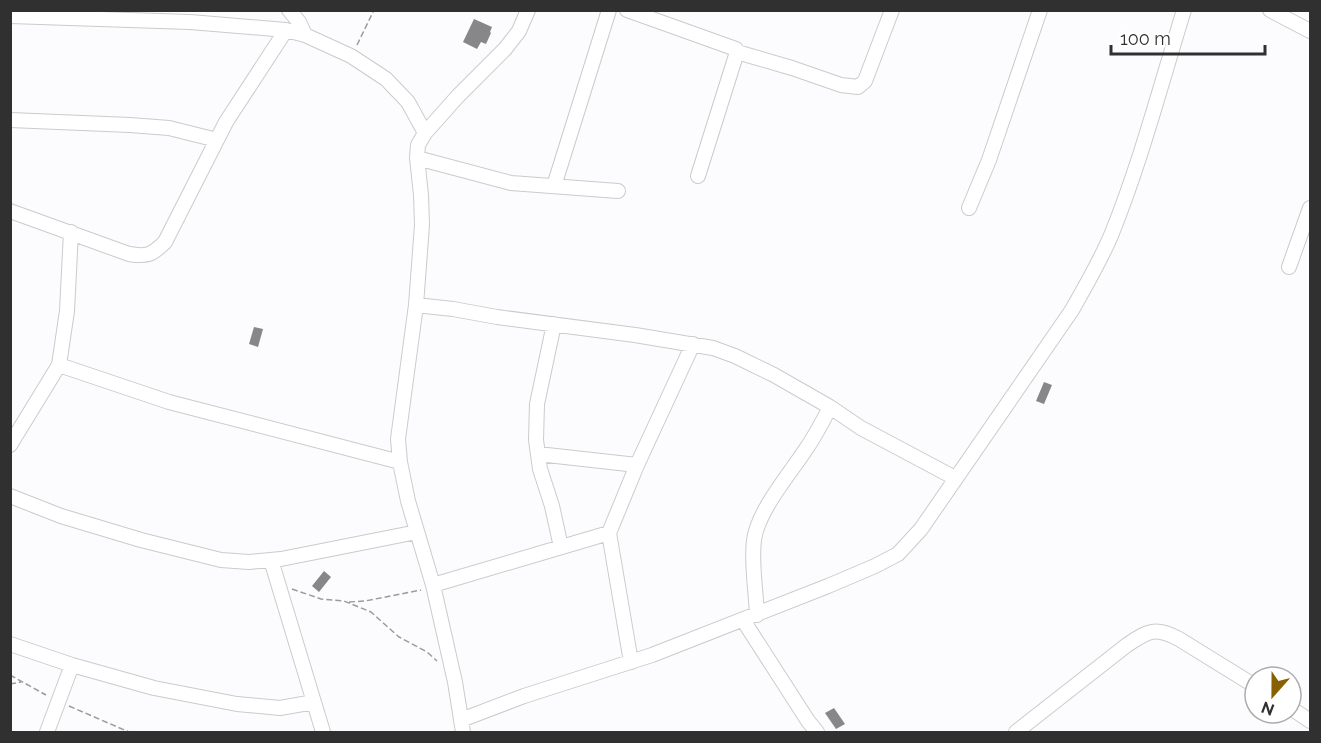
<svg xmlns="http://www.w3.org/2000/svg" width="1321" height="743" font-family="Raleway,sans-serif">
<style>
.building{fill:#878689}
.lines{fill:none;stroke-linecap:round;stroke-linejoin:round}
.minor-casing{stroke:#cbcbcd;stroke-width:16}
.path{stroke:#9b9a9d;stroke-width:1.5;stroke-dasharray:6 3;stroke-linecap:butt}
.minor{stroke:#fff;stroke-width:14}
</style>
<rect width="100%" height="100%" fill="#fcfbfe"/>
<path class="building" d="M474,19L492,27L490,32L491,33L486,44L481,42L477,49L463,42Z
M254,327L263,329L258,347L249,344Z
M1044,382L1052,385L1044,404L1036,401Z
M324,571L331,577L319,592L312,586Z
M834,708L845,724L836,729L825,713Z"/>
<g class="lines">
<defs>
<path id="minor" d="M289,10L299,22L305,35
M627,10L736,49L737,52L698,176
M1270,10L1310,31
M10,16L190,22L286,30L305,35L351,56L386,79L408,102L425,133
M737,52L792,68L841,85L858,87L865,81L892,10
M10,120L130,125L169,128L217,140
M417,158L511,183L618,191
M554,186L609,10
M969,208L989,160L1040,10
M10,211L129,254C147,257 152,255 165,242L226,122L286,30
M1289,267L1310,208
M416,305L453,309L497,317L635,335L713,348L735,356L774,375L830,407L861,428L955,478
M554,324L537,404L536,440L540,469L552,506L561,547
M59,365L169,402L400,462
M10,445L59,365L67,311L71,232
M538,454L637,465
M10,496L61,516L141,540L221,560L249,562L281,559L417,532
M271,560L323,732
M433,585L609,533
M757,615C756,591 751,563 754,540C758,511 788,476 804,452C814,438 822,423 830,407
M743,620L808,721L817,732
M10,644L72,665L154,688L237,704L280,708L314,702
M631,662L609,533L637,465L693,344
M1291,708L1310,721
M461,720L524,696L652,655L828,586L875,566L898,554L921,529L1072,310C1086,285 1101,260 1112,233C1141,161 1161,84 1184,10
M47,732L72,665
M463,732L455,682L433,585L408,501L400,462L398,439L416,305L422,225L421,195L417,158L418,145L425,133L458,96L505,49L519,31L528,10
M1016,732L1127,645C1148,631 1155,626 1179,639L1255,686"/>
</defs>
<use href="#minor" class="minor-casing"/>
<path class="path" d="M357,45L374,10
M292,589L321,599L344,601L371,612L399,637L427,652L437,661
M349,602L365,601L421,590
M10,675L46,695
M10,684L21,682
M69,706L129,732"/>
<use href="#minor" class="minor"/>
</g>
<rect width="1321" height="743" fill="none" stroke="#303031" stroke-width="24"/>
<g transform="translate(1273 695) rotate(201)"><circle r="28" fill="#ffffff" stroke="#acacad" stroke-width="1.5"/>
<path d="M0-4.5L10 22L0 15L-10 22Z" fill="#886000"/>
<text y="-9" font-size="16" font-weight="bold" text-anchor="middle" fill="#303031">N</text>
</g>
<path d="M1111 45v9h154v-9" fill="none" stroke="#303031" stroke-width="3"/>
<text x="1120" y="45" font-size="18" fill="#303031" stroke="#ffffff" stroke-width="4.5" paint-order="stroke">100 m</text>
</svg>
